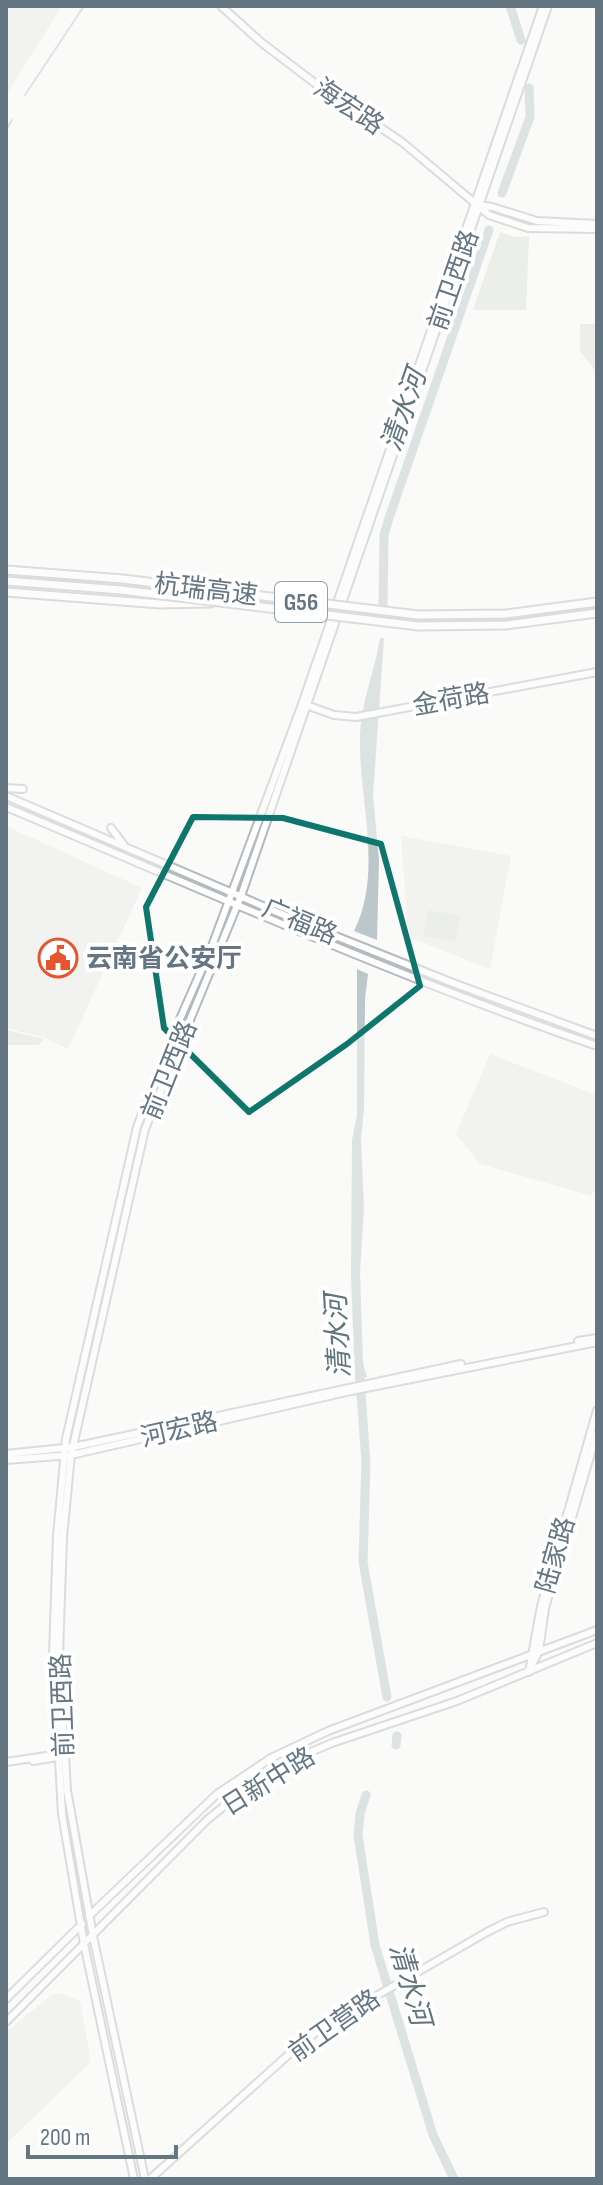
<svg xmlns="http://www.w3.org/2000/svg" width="603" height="2185" font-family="'Sofia Sans Condensed','Noto Sans SC',sans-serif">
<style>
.built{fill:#e8e9e9}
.green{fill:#dadfd7}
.water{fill:#bbc7cb}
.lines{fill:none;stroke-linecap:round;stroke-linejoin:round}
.stream{stroke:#bbc7cb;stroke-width:2}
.river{stroke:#bbc7cb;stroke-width:9}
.secondary-casing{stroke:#b3babf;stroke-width:10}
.primary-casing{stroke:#b5babe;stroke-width:10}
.highway-casing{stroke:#b4b9bd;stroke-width:11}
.secondary{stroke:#fff;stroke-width:6}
.primary{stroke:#fff;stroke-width:6}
.highway{stroke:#fff;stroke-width:7}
.highway-bridge-casing{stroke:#b4b9bd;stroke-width:11;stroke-linecap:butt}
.highway-bridge{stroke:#fff;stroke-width:7}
.marked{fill:none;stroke:#0f766e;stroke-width:6;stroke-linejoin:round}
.labels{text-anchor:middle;stroke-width:8;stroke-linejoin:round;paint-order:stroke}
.shield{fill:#fff;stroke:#939fa8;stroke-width:2}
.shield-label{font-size:24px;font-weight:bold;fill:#657683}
.street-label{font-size:26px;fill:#657683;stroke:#fff}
.poi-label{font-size:26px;font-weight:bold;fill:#657683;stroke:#fff;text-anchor:start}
.water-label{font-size:28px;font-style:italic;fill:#60757c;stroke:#fff}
</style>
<rect width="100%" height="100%" fill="#fafaf8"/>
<path class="built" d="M6,6H62L6,95Z
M6,826L142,888L68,1049L45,1038L6,1028Z
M401,836L511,856L490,969L411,938L408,933Z
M490,1054L597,1095V1180L592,1196L480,1164L456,1134Z
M59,1993L80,2001L91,2062L6,2144V2032L51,1995Z"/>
<path class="green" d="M500,232L515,237L529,236L526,310H473Z
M580,324H597V373L580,351Z
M428,910L460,916L456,941L423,936Z
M6,1030L44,1039L38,1045H6Z"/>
<path class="water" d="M380,638H384L373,795L379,860L377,940L354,931C384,871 358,799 360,735C361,702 375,671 380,638Z
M357,969L368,974L365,999L364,1108L361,1139L364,1209L360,1273L363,1363L367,1377L355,1379L351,1275L352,1140L357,1115Z"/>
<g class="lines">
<path class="stream" d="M25,95L84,6
M6,130L12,120"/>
<path class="river" d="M510,6L521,40
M502,193L530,117L529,88
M383,608L384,535L389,518L489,230
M359,1367L366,1462L363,1562L387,1697
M396,1745L397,1736
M366,1795L360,1814L358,1835L375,1945L433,2135L454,2179"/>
<defs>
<path id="secondary" d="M221,6L262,43L320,87L402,142L489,215L528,228L597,229
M479,205L492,207L537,221L597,224
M306,705L334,715L356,717L597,672
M578,1341L597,1338
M6,1454L73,1447L461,1364
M6,1460L71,1455L351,1391L597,1342
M530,1669L539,1651L545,1608L597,1433
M529,1672L541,1606L597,1410
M33,1761L58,1757
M6,1762L60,1754
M89,1916L217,1794L271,1758L328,1731L597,1630
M6,1999L82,1924
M6,2022L207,1820L250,1785L301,1756L332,1743L457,1701L597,1643
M134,2179L84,1944L62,1814L53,1654L57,1536L66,1439L137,1127L169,1044L212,946L302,704L543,6
M145,2179L93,1936L67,1790L59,1654L63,1537L71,1455L145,1129L241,896L548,6
M150,2179L297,2047L324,2026L487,1932L507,1922L544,1912"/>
<path id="primary" d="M6,788L23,789
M6,796L298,921L453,983L597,1036
M6,807C202,889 396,977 597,1046
M111,828L124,845"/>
<path id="highway" d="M6,592L160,604L211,603"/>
</defs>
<use href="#secondary" class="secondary-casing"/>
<use href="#primary" class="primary-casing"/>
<use href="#highway" class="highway-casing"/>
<use href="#secondary" class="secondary"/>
<use href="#primary" class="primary"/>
<use href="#highway" class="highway"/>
<defs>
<path id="highway-bridge" d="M6,570L123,579L418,615L506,614L597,602
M6,581L121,590L418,626L506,625L597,613"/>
</defs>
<use href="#highway-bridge" class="highway-bridge-casing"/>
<use href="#highway-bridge" class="highway-bridge"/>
</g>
<path d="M0 0H603V2185H0ZM193,817L283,818L381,844L420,986L347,1044L249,1112L164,1028L146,907Z" fill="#fafaf8" fill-opacity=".55" fill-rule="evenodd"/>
<path class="marked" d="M193,817L283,818L381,844L420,986L347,1044L249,1112L164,1028L146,907Z"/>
<defs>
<symbol id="civic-ring" viewBox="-11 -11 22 22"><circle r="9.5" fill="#fff" stroke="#e4572e" stroke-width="1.5"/><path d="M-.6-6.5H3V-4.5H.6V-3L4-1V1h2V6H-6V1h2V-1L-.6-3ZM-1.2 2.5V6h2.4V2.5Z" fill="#e4572e"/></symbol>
</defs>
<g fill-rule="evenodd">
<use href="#civic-ring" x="36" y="936" width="44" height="44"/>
</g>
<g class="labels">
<rect class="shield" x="275" y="582" width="52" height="40" rx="6"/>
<g class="shield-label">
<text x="301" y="610">G56</text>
</g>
<g class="street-label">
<text transform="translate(349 106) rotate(34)" y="9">海宏路</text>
<text transform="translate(453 280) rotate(-71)" y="9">前卫西路</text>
<text transform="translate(206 589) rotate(7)" y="9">杭瑞高速</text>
<text transform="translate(451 699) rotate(-10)" y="9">金荷路</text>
<text transform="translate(300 921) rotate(23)" y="9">广福路</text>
<text transform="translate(169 1070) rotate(-68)" y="9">前卫西路</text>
<text transform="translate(179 1429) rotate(-13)" y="9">河宏路</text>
<text transform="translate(555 1555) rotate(-74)" y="9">陆家路</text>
<text transform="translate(62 1705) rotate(-92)" y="9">前卫西路</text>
<text transform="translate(268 1781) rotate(-32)" y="9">日新中路</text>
<text transform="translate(334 2025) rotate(-35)" y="9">前卫营路</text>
</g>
<g class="poi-label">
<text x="86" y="967">云南省公安厅</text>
</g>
<g class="water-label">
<text transform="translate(403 410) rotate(-71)" y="10">清水河</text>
<text transform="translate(337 1336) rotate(-93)" y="10">清水河</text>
<text transform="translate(411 1984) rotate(74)" y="10">清水河</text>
</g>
</g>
<rect width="603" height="2185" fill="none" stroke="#657683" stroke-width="16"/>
<path d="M28 2145v12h148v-12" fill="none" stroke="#657683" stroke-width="4"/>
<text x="40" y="2145" font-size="24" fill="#657683" stroke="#ffffff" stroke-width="6" paint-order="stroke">200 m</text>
</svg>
